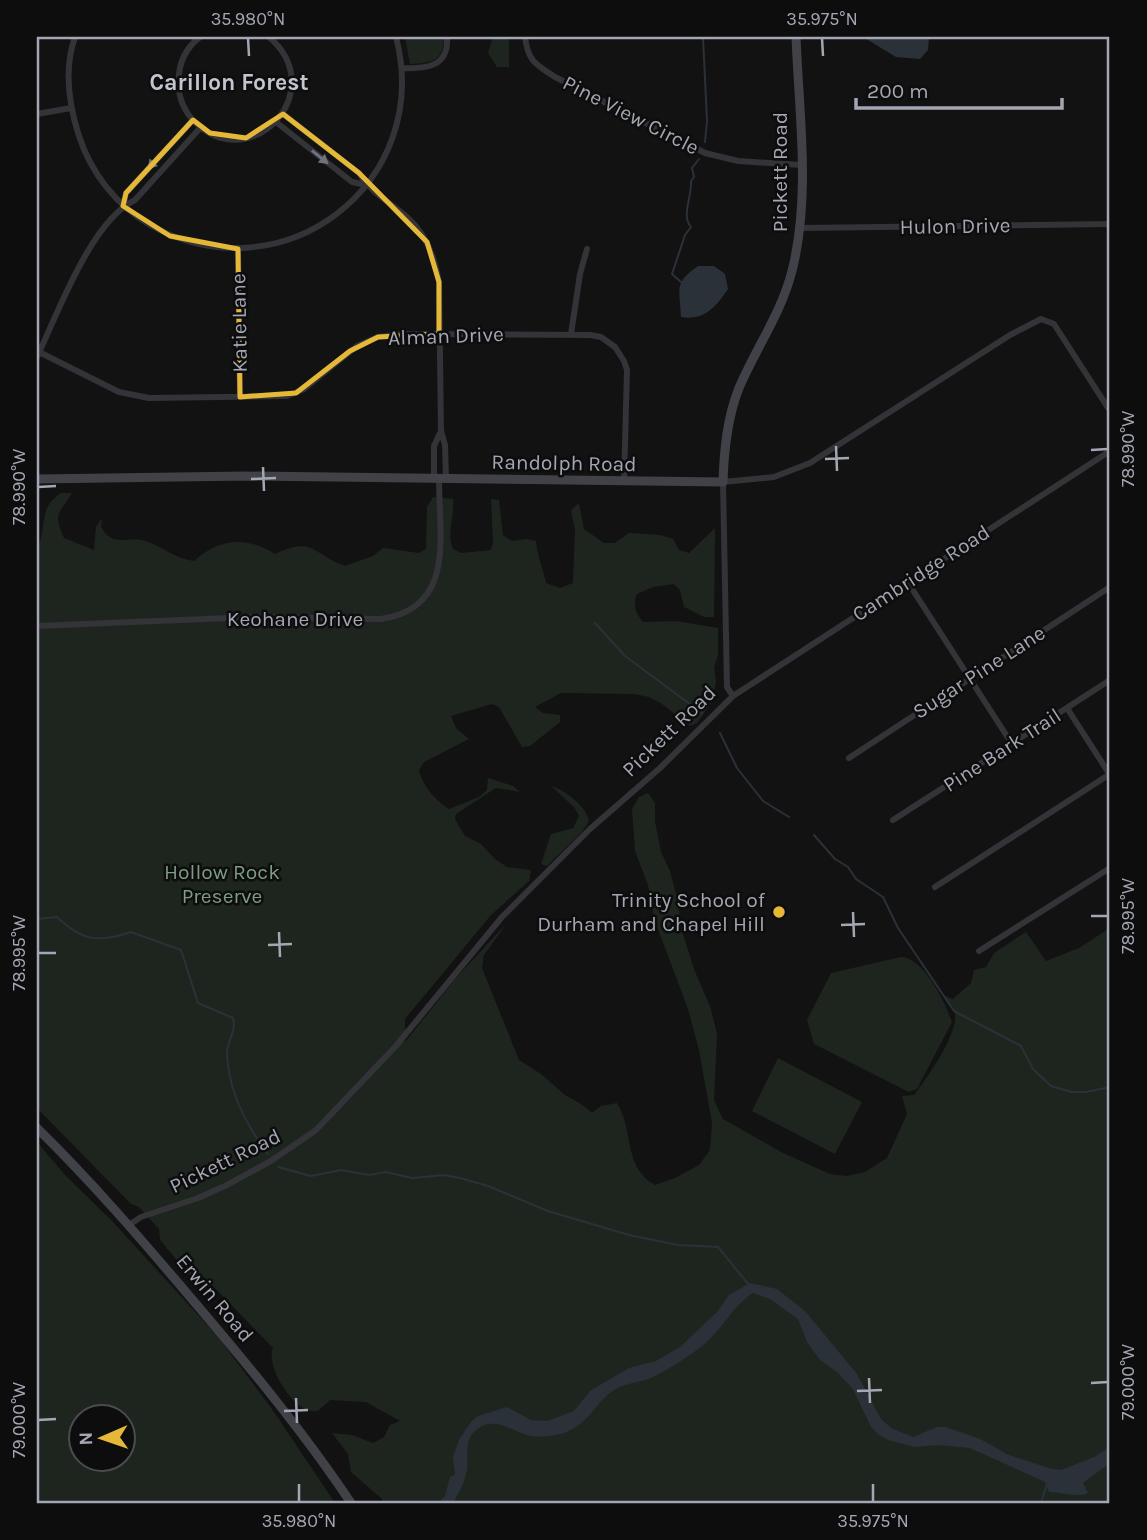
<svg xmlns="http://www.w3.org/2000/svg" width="1147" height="1540" font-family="Karla,sans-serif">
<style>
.green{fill:#1e251f;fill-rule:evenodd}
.water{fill:#2b3138}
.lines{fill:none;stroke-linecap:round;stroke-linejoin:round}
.stream{stroke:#2b3138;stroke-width:2}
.street{stroke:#333338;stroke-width:6}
.secondary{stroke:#414248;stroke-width:9}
.oneway{fill:#71737c}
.marked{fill:none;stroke:#e5b837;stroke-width:5;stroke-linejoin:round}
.ticks{fill:none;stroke:#a4a7b3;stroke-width:2.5}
.poi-dot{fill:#e5b837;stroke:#0d0d0e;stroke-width:2.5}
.labels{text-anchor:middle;stroke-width:5;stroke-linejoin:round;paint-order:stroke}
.street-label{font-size:21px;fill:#a4a7b3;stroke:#0d0d0e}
.park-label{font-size:21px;fill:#7c9d80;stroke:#0d0d0e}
.poi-label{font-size:21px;fill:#a4a7b3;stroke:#0d0d0e;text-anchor:end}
.neighbourhood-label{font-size:23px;font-weight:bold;fill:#c4c6cf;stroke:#0d0d0e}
.neatline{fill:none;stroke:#a4a7b3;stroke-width:2.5}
.ticks-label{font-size:18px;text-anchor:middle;fill:#a4a7b3}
</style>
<rect width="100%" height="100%" fill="#121213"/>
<path class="green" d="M405,37H444C443,62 432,63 410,64Z
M493,37H509V67H497L488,53Z
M61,493H72C60,514 52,511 64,538L94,550L96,527L102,518L101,527C104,530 105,534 108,536C119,544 131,537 142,540C161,545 175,559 194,561C219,538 247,536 275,554C313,536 311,553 345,566L373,556L383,548L419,553L426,549L427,507L433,497L453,499C455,517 446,532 453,549L461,553L491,550L493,543L491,499L499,500L503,535L512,541L526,539L536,541C537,555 543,569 546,583L560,588L573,583L575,530L571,510L579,503L584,529L604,543H615L629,533L660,535L673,539L679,550L689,553L715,528L714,617H704L684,607L680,590L674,584L653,587L637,594C632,605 636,613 643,622L676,621L718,628V655L714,667L716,682L711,703L697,723L690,726L662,704L649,697L634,694L561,693L535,707L543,713L560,715V722L530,746L522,747L499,707L492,704L451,716L456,728L469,739L424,762L419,770C422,785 436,801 449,809L479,797L487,790L488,778L513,786L520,792L496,788L456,814L455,819L465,836L481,844L495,859L507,867L531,870L529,881L491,915L405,1019V1042L456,978L507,923L484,955L482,968L519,1060L541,1074L565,1095L581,1104L592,1113L601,1106L617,1103C635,1132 622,1166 655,1185L675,1178L699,1165L710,1150L712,1123L699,1050L688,1009L655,921L648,885L635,851L632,809L639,797L648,793L655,803V822L661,852L670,871L677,898L682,931L694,969L711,1009L717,1034L714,1100L723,1119L783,1153L830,1174L847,1176L865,1172L887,1158L907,1114L902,1096L914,1095C926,1079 958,1035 955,1014C954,1008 947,1000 943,995L953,999L971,983L974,970L986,967L994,953L1026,932L1046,961L1079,948L1110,928V1503H382V1499L351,1472L348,1454L332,1433L352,1435L373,1443L384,1437L390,1425L400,1421L366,1402L330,1400L318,1411C315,1411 310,1411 307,1410C289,1403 266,1366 273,1348L212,1285L207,1291L202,1290L160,1240L159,1229L139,1207L131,1204L37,1108V549C48,525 37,509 61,493Z
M551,786C565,790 586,806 589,821L582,832L547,866L541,864L551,834L573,828L579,816L574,807Z
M901,957C924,958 945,1002 952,1022L917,1089L909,1092L814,1044L807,1020L831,973Z
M778,1058L862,1102L835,1154L752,1111Z
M37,1142L65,1175L112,1221L219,1338L274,1412L335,1503H37ZM80,1418H122V1460H80Z"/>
<path class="water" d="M863,37H929L928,50L920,59L896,57Z
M698,266H714L725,274L728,289C716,307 704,321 681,317C680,290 673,283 698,266Z
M750,1283L777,1289L805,1311L857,1374L881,1419L891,1428L913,1437L937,1427H946L980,1439L1009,1455L1052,1469L1061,1470L1094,1457L1110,1447V1463L1083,1483L1088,1493C1078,1498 1061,1492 1049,1492L1045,1482L970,1448L938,1445L915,1447L888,1440L878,1434L871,1427L853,1389L837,1372L820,1360L807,1342L798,1319L770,1299L753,1293C732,1306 721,1332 701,1347C686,1358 668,1370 651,1378C638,1383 623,1383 611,1392C592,1407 590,1423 564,1433C555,1436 536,1438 527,1435C508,1429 491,1414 473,1433C463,1444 470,1461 466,1474C464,1484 458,1494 453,1503H438L445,1496L450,1477L455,1475L453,1457L459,1440L471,1422L478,1416L507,1407L531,1420L547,1421L574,1411L590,1391L629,1368L656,1361L680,1347L718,1311L729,1295Z"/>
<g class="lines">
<path class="stream" d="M703,37L707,121L705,142
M681,282L672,274L685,235L691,227C681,216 692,197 691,181L694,177L692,168L699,159
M595,623L625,656L702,713
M720,733L737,768L763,801L789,817
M814,835L835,859L848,867L856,879L883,897L898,928L954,1011L1021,1046L1033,1069L1051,1086L1072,1092H1086L1110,1087
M37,919L57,917C82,941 98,943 131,932L181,950L198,1003L233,1018C237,1032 226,1042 227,1055C229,1093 246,1125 268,1154
M278,1167L311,1176L341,1170L369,1175L386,1172L412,1178L444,1175L460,1178L488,1186L548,1211L629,1235L678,1245L718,1247L749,1285
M1041,1503L1047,1484"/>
<path class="street" d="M75,37C64,68 69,105 79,136C91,173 116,205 150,225C282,299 434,184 396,37
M200,37C183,50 177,69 179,89C180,103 188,117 199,126C255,173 330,89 269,37
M525,37C528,61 535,64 555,77L705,153L738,161L801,165
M402,68C426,69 449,67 447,37
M37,114L71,108
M283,114L359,173C371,193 391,203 408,218C427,235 435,258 439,282L441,431L445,445L446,479
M276,122L352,182L367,185
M123,206L126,193L193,120
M800,228L1110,224
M238,249L240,397
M571,334L580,274L587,249
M39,352L119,392L149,398L287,396L304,389L357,346L378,337L402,334L590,335L601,337L615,347L624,361L627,370L624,481
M37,357C58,313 91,221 135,200L201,127
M434,479V446L441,431
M907,581L1012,744
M37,626L253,617L381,619C456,608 439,537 439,479
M733,696L727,687L723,482L774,477L810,463L1010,335L1041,319L1054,324L1110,411
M1067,708L1110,775
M849,758L1110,587
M893,820L1110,680
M935,887L1110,774
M979,951L1110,868
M129,1225L141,1217L198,1198L225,1186L271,1161L316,1130L395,1047L502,917L590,829L660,768L733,696L1110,451"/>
<path class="secondary" d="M37,479L246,476L723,482C724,450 727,418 739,388C756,348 781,314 792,271C811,196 799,114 796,37
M37,1128C92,1182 141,1239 191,1298C247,1364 303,1431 351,1503"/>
</g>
<defs><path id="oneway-solid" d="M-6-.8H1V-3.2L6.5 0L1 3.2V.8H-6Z" transform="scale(1.75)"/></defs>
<g class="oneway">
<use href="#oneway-solid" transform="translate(320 157) rotate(39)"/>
<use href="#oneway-solid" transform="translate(155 161) rotate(132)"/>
</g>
<path class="marked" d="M283,114L359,173L427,242L439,282V334L378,337L350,351L296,393L240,397L238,249L170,236L123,206L126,193L193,120L210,133L246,138Z"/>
<path class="ticks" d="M248,38L249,56M822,38L823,56M836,446L837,471M1091,450L1108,449M825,459L849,458M263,467L264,491M251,479L276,478M38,487L56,486M853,912L854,937M1091,916H1108M841,925L865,924M279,932L280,957M268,945L292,944M38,953H56M869,1378L870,1403M1091,1383L1108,1382M857,1391L882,1390M296,1398L297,1423M284,1411L308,1410M38,1420L56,1419M299,1484V1502M873,1484V1502"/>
<circle class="poi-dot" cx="779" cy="912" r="7"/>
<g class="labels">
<g class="street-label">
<text transform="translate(631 115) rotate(27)" y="7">Pine View Circle</text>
<text transform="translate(780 172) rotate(-90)" y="7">Pickett Road</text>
<text transform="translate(955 226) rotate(-1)" y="7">Hulon Drive</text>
<text transform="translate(239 323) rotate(-91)" y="7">Katie Lane</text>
<text transform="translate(446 336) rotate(-2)" y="7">Alman Drive</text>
<text transform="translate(564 463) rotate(1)" y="7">Randolph Road</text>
<text transform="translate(921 573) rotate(-33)" y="7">Cambridge Road</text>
<text x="295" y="626">Keohane Drive</text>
<text transform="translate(979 672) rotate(-33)" y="7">Sugar Pine Lane</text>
<text transform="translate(669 731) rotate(-44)" y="7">Pickett Road</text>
<text transform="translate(1002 750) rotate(-33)" y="7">Pine Bark Trail</text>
<text transform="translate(225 1161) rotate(-26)" y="7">Pickett Road</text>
<text transform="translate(215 1298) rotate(50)" y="7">Erwin Road</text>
</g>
<g class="park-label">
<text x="222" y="879">Hollow Rock<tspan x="222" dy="24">Preserve</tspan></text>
</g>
<g class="poi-label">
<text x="765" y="907">Trinity School of<tspan x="765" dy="24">Durham and Chapel Hill</tspan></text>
</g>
<g class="neighbourhood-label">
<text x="229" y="90">Carillon Forest</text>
</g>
</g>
<rect width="1147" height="1540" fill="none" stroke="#0d0d0e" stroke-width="77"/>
<g transform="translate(102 1438) rotate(268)"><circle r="33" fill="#0d0d0e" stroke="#494b50" stroke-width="2"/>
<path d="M0-5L12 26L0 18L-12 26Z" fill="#e5b837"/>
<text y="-10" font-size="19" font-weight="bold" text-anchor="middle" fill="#a4a7b3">N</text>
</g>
<path d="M856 98v10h206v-10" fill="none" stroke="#a4a7b3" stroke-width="3.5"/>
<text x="867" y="98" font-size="21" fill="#a4a7b3" stroke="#0d0d0e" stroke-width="5" paint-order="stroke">200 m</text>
<rect x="38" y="38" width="1070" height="1464" class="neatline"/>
<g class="ticks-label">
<text x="248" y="25">35.980°N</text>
<text x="822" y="25">35.975°N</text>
<text transform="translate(1128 449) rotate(-90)" y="6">78.990°W</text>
<text transform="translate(19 487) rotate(-90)" y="6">78.990°W</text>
<text transform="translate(1128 916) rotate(-90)" y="6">78.995°W</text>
<text transform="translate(19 953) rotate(-90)" y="6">78.995°W</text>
<text transform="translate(1128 1382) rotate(-90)" y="6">79.000°W</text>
<text transform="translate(19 1420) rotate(-90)" y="6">79.000°W</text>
<text x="299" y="1527">35.980°N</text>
<text x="873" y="1527">35.975°N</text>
</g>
</svg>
